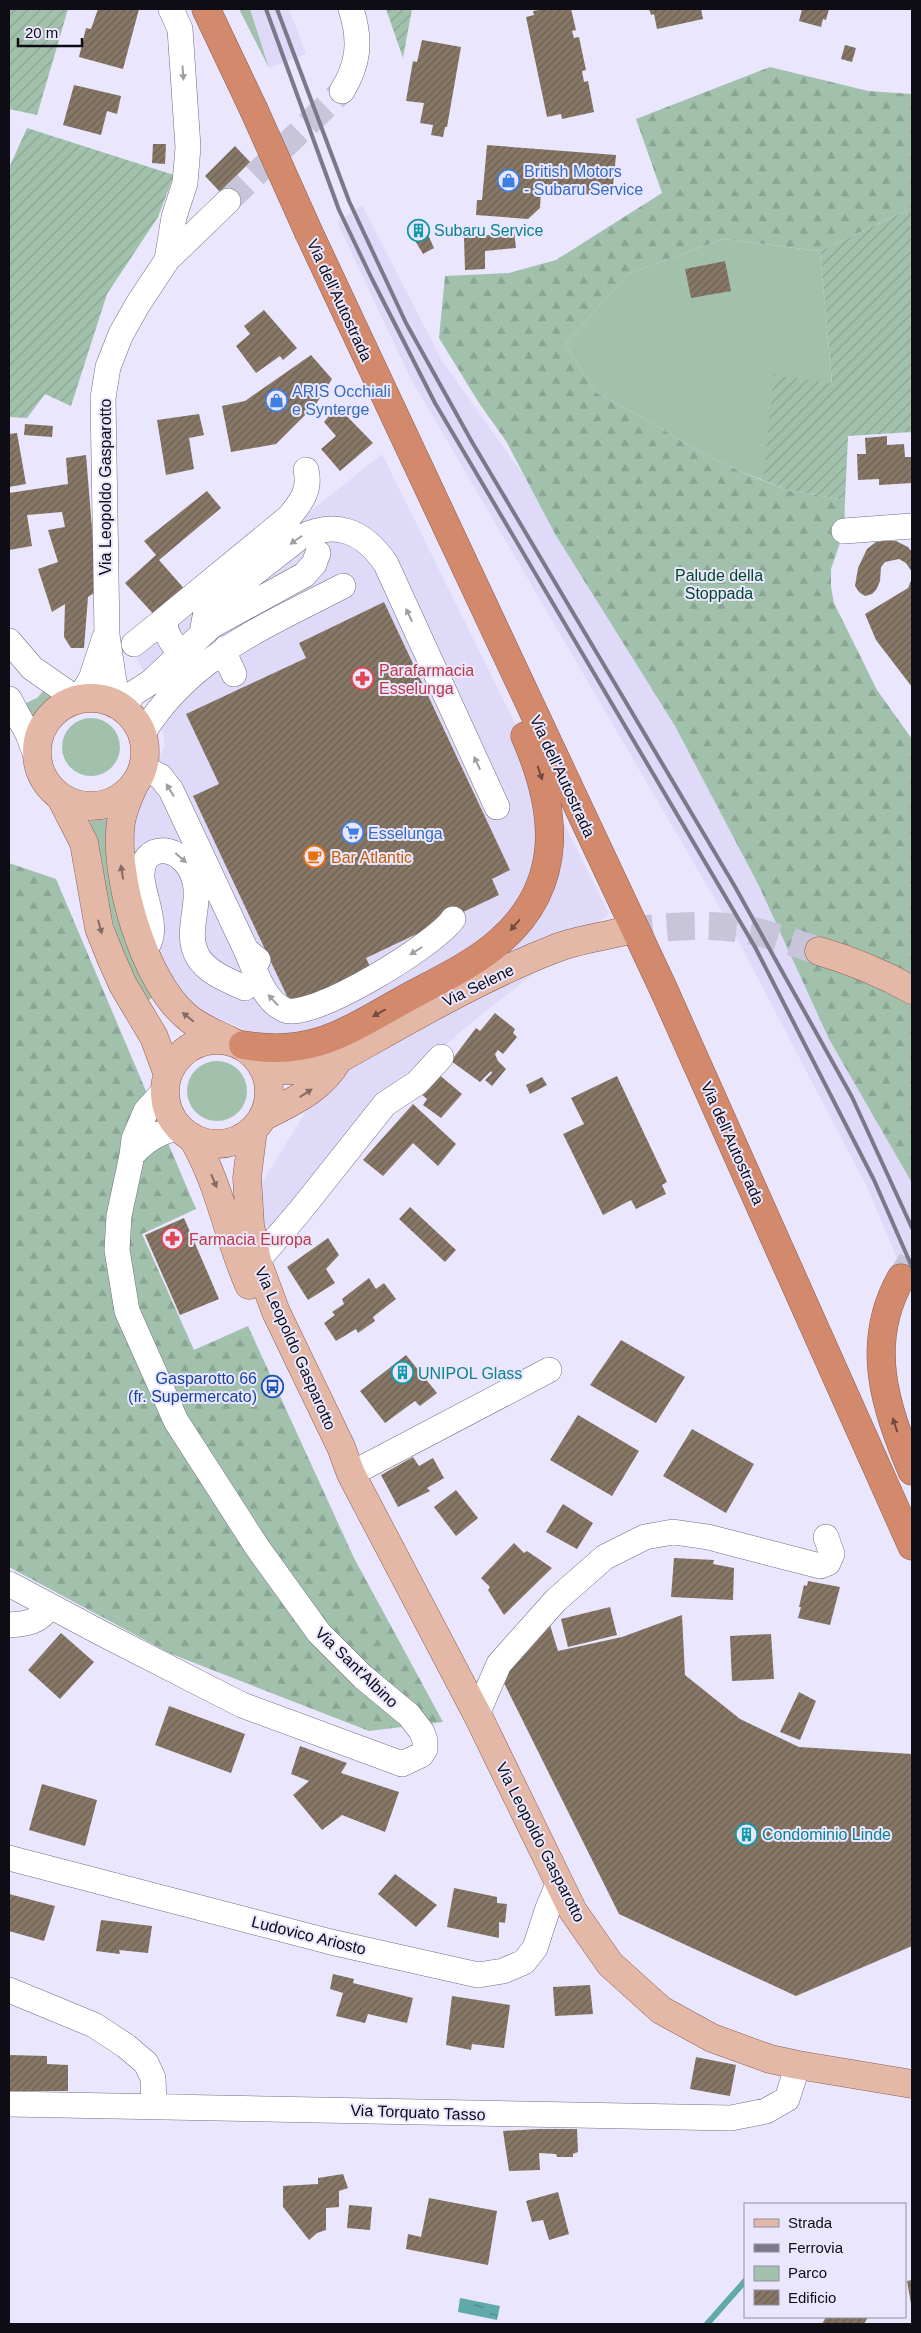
<svg xmlns="http://www.w3.org/2000/svg" width="921" height="2333" font-family="Arial,sans-serif">
<style>
.built{fill:#dedaf8}
.green{fill:#a2c1ac}
.forest{fill:url(#forest-firs)}
.garden{fill:url(#garden-furrows)}
.water{fill:url(#water-ripples)}
.lines{fill:none;stroke-linecap:round;stroke-linejoin:round}
.stream{stroke:#60aaab;stroke-width:6}
.building{fill:url(#building-hatch)}
.minor-tunnel{stroke:#c8c5db;stroke-width:25;stroke-dasharray:25 12;stroke-linecap:butt}
.major-tunnel{stroke:#c8c5db;stroke-width:28;stroke-dasharray:28 14;stroke-linecap:butt}
.highway-tunnel{stroke:#c8c5db;stroke-width:28;stroke-dasharray:28 14;stroke-linecap:butt}
.minor-casing{stroke:#716e83;stroke-width:26}
.major-casing{stroke:#8d5e4e;stroke-width:29}
.highway-casing{stroke:#8d5e4e;stroke-width:29}
.minor{stroke:#fff;stroke-width:25}
.major{stroke:#e4b8a7;stroke-width:28}
.highway{stroke:#d2896c;stroke-width:28}
.rail{stroke:#7b7989;stroke-width:4}
.highway-bridge-casing{stroke:#8d5e4e;stroke-width:29;stroke-linecap:butt}
.highway-bridge{stroke:#d2896c;stroke-width:28}
.oneway{fill:#9f9ea1}
.oneway2{fill:#704b40}
.oneway3{fill:#846b65}
.labels{text-anchor:middle;stroke-width:4;stroke-linejoin:round;paint-order:stroke}
.shop-label{font-size:16px;fill:#366cbe;stroke:#e9e6fe;text-anchor:start}
.culture-label{font-size:16px;fill:#0d838f;stroke:#e9e6fe;text-anchor:start}
.street-label{font-size:16px;fill:#0e0d15;stroke:#e9e6fe}
.park-label{font-size:16px;fill:#054929;stroke:#e9e6fe}
.health-label{font-size:16px;fill:#be3a42;stroke:#e9e6fe;text-anchor:start}
.food-label{font-size:16px;fill:#c56008;stroke:#e9e6fe;text-anchor:start}
.transit-label{font-size:16px;fill:#164399;stroke:#e9e6fe;text-anchor:end}
</style>
<defs>
<pattern id="forest-firs" width="22" height="20" patternUnits="userSpaceOnUse" patternTransform="scale(1.25)"><rect width="22" height="20" fill="#a2c1ac"/><path d="M5 1l3.5 6h-7zM16 11l3.5 6h-7z" fill="#8aa593"/></pattern>
<pattern id="garden-furrows" width="10" height="10" patternUnits="userSpaceOnUse" patternTransform="scale(1.25)"><rect width="10" height="10" fill="#a2c1ac"/><path d="M-1 1l2-2M0 10L10 0M9 11l2-2" fill="none" stroke="#8aa593"/></pattern>
<pattern id="water-ripples" width="26" height="14" patternUnits="userSpaceOnUse" patternTransform="scale(1.25)"><rect width="26" height="14" fill="#60aaab"/><path d="M2 4q2-2 4 0t4 0M15 11q2-2 4 0t4 0" fill="none" stroke="#4e898a"/></pattern>
<pattern id="building-hatch" width="6" height="6" patternUnits="userSpaceOnUse" patternTransform="scale(1.25)"><rect width="6" height="6" fill="#877766"/><path d="M-1 1l2-2M0 6l6-6M5 7l2-2" fill="none" stroke="#6d6053"/></pattern>
</defs>
<rect width="100%" height="100%" fill="#e9e6fe"/>
<path class="built" d="M250,9H289L306,54L269,68Z
M362,205L442,361L527,480L555,534L675,726L759,886L829,1039L912,1183V1294L867,1187L730,925L410,377L337,222Z
M382,454L609,914L471,1023L395,1088L271,1252L256,1226L260,1186L334,1066L191,1007L160,972L133,886V803L149,779L165,745L158,702L134,652Z"/>
<path class="green" d="M239,9H250L269,68Z
M723,239L820,251L832,384L765,481L739,471L693,448L652,423L595,392L565,344L628,274Z
M44,690L55,696L42,705L33,718L26,703L37,698Z
M62 747a29 29 0 1 1 58 0a29 29 0 1 1-58 0Z
M110,819L154,997L147,1001C132,975 119,948 112,919C104,886 104,852 89,821Z
M187 1091a30 30 0 1 1 60 0a30 30 0 1 1-60 0Z"/>
<path class="forest" d="M770,67L868,91L912,94V208L820,251L723,239L628,274L565,344L595,392L652,423L693,448L739,471L787,490L845,500L844,531L831,569V587L834,603L877,690L912,739V1183L829,1039L759,886L675,726L555,534L506,441L479,403L439,338L445,276L509,273L556,260L662,193L636,119Z
M9,863L56,879L196,1209L142,1234L194,1350L248,1326L354,1558L443,1722L369,1731L169,1653L9,1567Z"/>
<path class="garden" d="M9,9H68L37,115L9,109Z
M386,9H412L403,58Z
M27,128L174,175L158,217L107,294L71,406L45,394L27,418L9,417V168Z
M912,208V432L848,436L845,500L787,490L763,480L774,375L832,383L820,251Z"/>
<path class="water" d="M460,2298L500,2306L497,2320L458,2312Z"/>
<g class="lines">
<path class="stream" d="M707,2324L745,2281"/>
</g>
<path class="building" d="M98,9H139L123,69L79,57L86,28L91,29Z
M546,9H571L576,30L572,31L574,38L579,37L586,70L582,71L584,82L588,81L594,112L562,119L561,114L547,117L526,17L534,15L533,11Z
M649,9H701L703,19L657,29L654,14L651,15Z
M802,9H829L826,20L823,19L821,27L799,21Z
M422,40L461,47L447,127H445L443,137L431,135L433,125L420,123L424,103L406,101L413,61L417,62Z
M845,45L856,48L852,62L841,59Z
M74,85L121,96L117,114L107,111L101,135L63,125Z
M153,144H166L165,164L152,163Z
M487,145L616,155L612,196L541,191L540,208L528,219L476,215L477,200H482Z
M235,146L250,162L220,192L205,176Z
M421,219L434,248L423,254L407,227Z
M514,231L516,248L485,251V269L465,270L464,237L501,234Z
M725,261L731,291L691,298L685,269Z
M264,310L297,348L283,360L280,356L256,373L236,346L250,334L244,326Z
M311,355L332,379L316,404L276,444L231,452L222,406L245,401Z
M337,406L373,443L340,471L321,449L336,436L324,422Z
M199,414L204,435L189,438L194,469L166,475L157,420Z
M25,424L53,426L52,437L24,435Z
M17,433L26,484L9,487V434Z
M887,436V445L904,444L905,457H912V483L879,485V479L858,480L857,454H866L865,438Z
M86,455L96,577L94,593L88,597L84,648H71L64,637L65,604L52,612L38,569L58,562L48,530L65,527L62,512L27,515L32,546L9,550V493L68,484L66,458Z
M207,491L221,508L159,560L188,593L157,618L125,583L156,555L144,541Z
M883,541H896L908,547L912,552V572L906,563L899,559L885,562L881,567L880,581L876,590L872,594L865,596L859,592L855,586L858,568L867,549L876,542Z
M912,578V687L876,640L865,614L908,588Z
M384,602L510,870L492,879L499,895L366,958L373,973L294,1011L193,796L219,784L186,714L306,658L299,643Z
M495,1013L515,1029L513,1033L517,1037L503,1054L498,1050L495,1054L498,1061L506,1069L492,1086L485,1080L492,1073L491,1071L480,1082L451,1061L476,1028L480,1031Z
M437,1073L462,1094L441,1118L423,1105L427,1099L420,1093Z
M617,1076L667,1182L662,1185L666,1194L636,1209L631,1200L603,1215L563,1134L584,1124L571,1098Z
M542,1077L547,1085L530,1094L526,1085Z
M413,1104L456,1144L438,1166L413,1143L383,1176L363,1160Z
M410,1207L456,1250L445,1262L399,1219Z
M184,1218L219,1299L180,1315L145,1235Z
M328,1238L339,1255L326,1269L335,1283L308,1300L287,1267Z
M369,1278L376,1289L384,1283L396,1299L373,1317L375,1321L358,1333L356,1329L336,1341L324,1323L335,1315L332,1312L344,1304L342,1299Z
M621,1340L685,1377L656,1423L590,1385Z
M406,1355L437,1393L420,1406L415,1401L385,1423L360,1391Z
M578,1415L639,1451L612,1496L550,1460Z
M692,1429L754,1464L726,1513L663,1476Z
M413,1457L419,1466L433,1458L444,1478L427,1488L430,1491L398,1507L381,1475Z
M456,1490L478,1518L456,1536L434,1507Z
M563,1504L593,1523L577,1549L546,1532Z
M514,1543L524,1553L527,1551L552,1568L504,1615L488,1590L490,1587L481,1578Z
M674,1558L714,1560L713,1564L734,1568L733,1600L671,1597Z
M808,1581L840,1587L830,1625L798,1618L801,1607H799L804,1585L807,1586Z
M610,1607L617,1635L568,1647L561,1619Z
M682,1615L685,1675L740,1719L799,1747L912,1754V1946L796,1996L619,1914L502,1679L550,1625L558,1651L622,1637Z
M61,1633L94,1662L60,1699L28,1670Z
M771,1634L774,1679L732,1681L730,1636Z
M799,1692L816,1701L800,1740L780,1732Z
M169,1706L245,1734L231,1773L155,1745Z
M300,1746L347,1763L341,1773L399,1792L385,1832L342,1815L322,1830L293,1795L309,1781L291,1774Z
M42,1784L97,1800L85,1846L29,1830Z
M395,1874L437,1905L416,1927L378,1894Z
M454,1888L497,1897V1903L507,1904L505,1923L499,1922V1938L447,1927Z
M9,1894L55,1906L44,1941L9,1931Z
M101,1920L152,1926L148,1953L119,1950L120,1954L96,1951Z
M333,1974L354,1979L353,1983L413,1998L407,2023L368,2014L365,2023L336,2016L343,1993L330,1989Z
M590,1985L593,2014L555,2016L553,1987Z
M452,1996L510,2005L504,2048L472,2044L471,2050L446,2045Z
M9,2055L47,2056V2064L68,2065V2091H9Z
M696,2057L736,2065L730,2096L690,2089Z
M538,2129H577L578,2152L573,2154V2157H557L556,2154L539,2153L540,2170L509,2171L503,2131Z
M343,2174L348,2188L339,2191V2207L326,2208V2230L317,2233L309,2240L283,2207V2186L318,2184V2178Z
M558,2192L569,2234L549,2240L543,2220L532,2222L526,2201Z
M429,2198L497,2211L488,2265L406,2249L408,2234L421,2237Z
M349,2205L372,2207L370,2230L347,2228Z
M912,2280V2304H911L907,2281Z
M826,2317H868L864,2324H822Z"/>
<g class="lines">
<path class="minor-tunnel" d="M228,201L342,91"/>
<path class="major-tunnel" d="M625,931C667,927 711,922 753,931C775,936 798,944 819,951"/>
<path class="highway-tunnel" d="M901,1278L912,1261"/>
<defs>
<path id="minor" d="M342,91C359,64 361,40 351,9
M167,260L174,217L185,183L188,147L180,29L171,9
M844,531L912,526
M202,633L205,617L217,602L299,538C335,519 364,531 386,564L497,807
M9,641L32,668L78,700L91,679L105,637
M134,644L165,619
M226,648V657L234,674
M181,653C172,644 164,632 165,619L289,517C301,502 311,490 306,470
M9,699L28,734L37,758
M122,709L114,682L107,635L103,398L108,367L121,334L138,304L167,260L228,201
M122,709L134,693L151,682L211,626L304,575L314,564L318,553
M142,735C188,657 266,626 343,586
M143,768L160,776L171,790L246,950L258,960
M246,950C255,969 263,1001 285,1010C312,1021 436,944 453,919
M143,951C162,933 144,901 142,878C140,839 186,843 195,882C201,907 184,933 198,957C208,973 229,981 245,988
M132,1155C146,1140 160,1131 180,1128
M257,1261L300,1211L385,1104L417,1083L441,1057
M351,1474L549,1370
M9,1584L103,1634L242,1705L402,1764L421,1755L425,1749V1741L422,1732L409,1715L363,1677L319,1633L257,1547L176,1421L127,1311L117,1250L119,1216L132,1155L134,1139L146,1111L165,1090
M9,1625C26,1624 41,1622 49,1606
M477,1714L499,1664L556,1600L605,1557L645,1537L673,1532L708,1537L820,1566L828,1563L832,1554L826,1537
M9,1858L331,1942L478,1975L503,1971L524,1962L535,1948L548,1908L559,1882
M9,1990L94,2025L126,2046L146,2063L153,2078L154,2105
M9,2104L731,2118L766,2111L787,2099L798,2065"/>
<path id="major" d="M37 752a54 54 0 1 1 108 0a54 54 0 1 1-108 0Z
M135,783C129,796 123,808 121,822C113,875 144,981 186,1016C198,1027 214,1033 229,1040
M61,798L84,843L99,928L111,958L123,985L154,1037L168,1075
M819,951C853,961 882,973 912,990
M165 1092a52 52 0 1 1 104 0a52 52 0 1 1-104 0Z
M265,1069C292,1072 314,1070 339,1059C409,1020 479,978 554,949C576,940 602,937 625,931
M263,1117C292,1102 322,1089 338,1060
M253,1130L247,1177L250,1225L257,1261L276,1312L341,1447L351,1474L477,1714L573,1911L610,1964L661,2010L712,2038L770,2059L798,2065L912,2084
M192,1137C220,1184 227,1235 249,1285"/>
<path id="highway" d="M206,9L253,108
M309,233L663,988L912,1546
M243,1045C312,1057 345,1032 403,1000C435,982 472,966 500,941C566,883 557,809 525,736
M901,1278C864,1344 885,1406 912,1471"/>
</defs>
<use href="#minor" class="minor-casing"/>
<use href="#major" class="major-casing"/>
<use href="#highway" class="highway-casing"/>
<use href="#minor" class="minor"/>
<use href="#major" class="major"/>
<use href="#highway" class="highway"/>
<path class="rail" d="M266,9L339,210L372,279L435,403L755,947L874,1180L912,1267
M277,9L349,201L406,323L472,442L734,885L852,1097L912,1228"/>
<defs>
<path id="highway-bridge" d="M253,108L309,233"/>
</defs>
<use href="#highway-bridge" class="highway-bridge-casing"/>
<use href="#highway-bridge" class="highway-bridge"/>
</g>
<defs><path id="oneway-solid" d="M-6-.8H1V-3.2L6.5 0L1 3.2V.8H-6Z" transform="scale(1.25)"/></defs>
<g class="oneway">
<use href="#oneway-solid" transform="translate(183 73) rotate(86)"/>
<use href="#oneway-solid" transform="translate(296 540) rotate(145)"/>
<use href="#oneway-solid" transform="translate(409 615) rotate(-115)"/>
<use href="#oneway-solid" transform="translate(477 763) rotate(-115)"/>
<use href="#oneway-solid" transform="translate(170 790) rotate(-122)"/>
<use href="#oneway-solid" transform="translate(181 858) rotate(41)"/>
<use href="#oneway-solid" transform="translate(416 951) rotate(148)"/>
<use href="#oneway-solid" transform="translate(273 1000) rotate(-133)"/>
</g>
<g class="oneway2">
<use href="#oneway-solid" transform="translate(540 773) rotate(72)"/>
<use href="#oneway-solid" transform="translate(515 925) rotate(131)"/>
<use href="#oneway-solid" transform="translate(379 1013) rotate(151)"/>
<use href="#oneway-solid" transform="translate(895 1425) rotate(-108)"/>
</g>
<g class="oneway3">
<use href="#oneway-solid" transform="translate(122 872) rotate(-99)"/>
<use href="#oneway-solid" transform="translate(100 927) rotate(75)"/>
<use href="#oneway-solid" transform="translate(188 1017) rotate(-141)"/>
<use href="#oneway-solid" transform="translate(306 1093) rotate(-33)"/>
<use href="#oneway-solid" transform="translate(214 1181) rotate(68)"/>
</g>
<defs>
<symbol id="shop-ring" viewBox="-11 -11 22 22"><circle r="9.5" fill="#e9e6fe" stroke="#3f7fe0" stroke-width="1.5"/><path d="M-5-2.5h2.3a2.7 3.5 0 0 1 5.4 0H5L5.5 6h-11ZM-1.5-2.5h3a1.5 2.3 0 0 0-3 0Z" fill="#3f7fe0"/></symbol>
<symbol id="building-ring" viewBox="-11 -11 22 22"><circle r="9.5" fill="#e9e6fe" stroke="#0f9aa8" stroke-width="1.5"/><path d="M-4-6H4V6H1V3H-1V6H-4ZM-2.5-4.3h1.7v1.8h-1.7ZM.8-4.3h1.7v1.8H.8ZM-2.5-1h1.7V.8h-1.7ZM.8-1h1.7V.8H.8Z" fill="#0f9aa8"/></symbol>
<symbol id="pharmacy-ring" viewBox="-11 -11 22 22"><circle r="9.5" fill="#e9e6fe" stroke="#e0444e" stroke-width="1.5"/><path d="M-2-6h4v4h4v4h-4v4h-4v-4h-4v-4h4Z" fill="#e0444e"/></symbol>
<symbol id="supermarket-ring" viewBox="-11 -11 22 22"><circle r="9.5" fill="#e9e6fe" stroke="#3f7fe0" stroke-width="1.5"/><path d="M-6-5.5h2.5l.6 2H6L4.5 2H-2.5L-4.4-4H-6ZM-1.5 3.2a1.3 1.3 0 1 0 .1 0ZM3 3.2a1.3 1.3 0 1 0 .1 0Z" fill="#3f7fe0"/></symbol>
<symbol id="cafe-ring" viewBox="-11 -11 22 22"><circle r="9.5" fill="#e9e6fe" stroke="#e8710a" stroke-width="1.5"/><path d="M-5.5-4.5H6V0H3Q3 3.5 0 3.5H-2.5Q-5.5 3.5-5.5 0ZM3-3.2v2h1.7v-2ZM-6 4.5H4V6H-6Z" fill="#e8710a"/></symbol>
<symbol id="bus-ring" viewBox="-11 -11 22 22"><circle r="9.5" fill="#e9e6fe" stroke="#1a4fb4" stroke-width="1.5"/><path d="M-5-6H5V4H4V6H2V4H-2V6H-4V4H-5ZM-3.5-4V0h7V-4ZM-3.5 1.2v1.5H-2V1.2ZM2 1.2v1.5H3.5V1.2Z" fill="#1a4fb4"/></symbol>
</defs>
<g fill-rule="evenodd">
<use href="#shop-ring" x="496" y="168" width="25" height="25"/>
<use href="#building-ring" x="406" y="218" width="25" height="25"/>
<use href="#shop-ring" x="264" y="388" width="25" height="25"/>
<use href="#pharmacy-ring" x="350" y="666" width="25" height="25"/>
<use href="#supermarket-ring" x="340" y="820" width="25" height="25"/>
<use href="#cafe-ring" x="302" y="844" width="25" height="25"/>
<use href="#pharmacy-ring" x="160" y="1226" width="25" height="25"/>
<use href="#building-ring" x="390" y="1360" width="25" height="25"/>
<use href="#bus-ring" x="260" y="1374" width="25" height="25"/>
<use href="#building-ring" x="734" y="1822" width="25" height="25"/>
</g>
<g class="labels">
<g class="shop-label">
<text x="524" y="177">British Motors<tspan x="524" dy="18">- Subaru Service</tspan></text>
<text x="292" y="397">ARIS Occhiali<tspan x="292" dy="18">e Synterge</tspan></text>
<text x="368" y="839">Esselunga</text>
</g>
<g class="culture-label">
<text x="434" y="236">Subaru Service</text>
<text x="418" y="1379">UNIPOL Glass</text>
<text x="762" y="1840">Condominio Linde</text>
</g>
<g class="street-label">
<text transform="translate(340 300) rotate(65)" y="6">Via dell'Autostrada</text>
<text transform="translate(105 487) rotate(-90)" y="6">Via Leopoldo Gasparotto</text>
<text transform="translate(563 776) rotate(65)" y="6">Via dell'Autostrada</text>
<text transform="translate(478 985) rotate(-26)" y="6">Via Selene</text>
<text transform="translate(733 1143) rotate(66)" y="6">Via dell'Autostrada</text>
<text transform="translate(296 1348) rotate(66)" y="6">Via Leopoldo Gasparotto</text>
<text transform="translate(357 1667) rotate(44)" y="6">Via Sant'Albino</text>
<text transform="translate(541 1842) rotate(63)" y="6">Via Leopoldo Gasparotto</text>
<text transform="translate(309 1935) rotate(14)" y="6">Ludovico Ariosto</text>
<text transform="translate(418 2112) rotate(2)" y="6">Via Torquato Tasso</text>
</g>
<g class="park-label">
<text x="719" y="581">Palude della<tspan x="719" dy="18">Stoppada</tspan></text>
</g>
<g class="health-label">
<text x="379" y="676">Parafarmacia<tspan x="379" dy="18">Esselunga</tspan></text>
<text x="189" y="1245">Farmacia Europa</text>
</g>
<g class="food-label">
<text x="331" y="863">Bar Atlantic</text>
</g>
<g class="transit-label">
<text x="257" y="1384">Gasparotto 66<tspan x="257" dy="18">(fr. Supermercato)</tspan></text>
</g>
</g>
<rect width="921" height="2333" fill="none" stroke="#0e0d15" stroke-width="20"/>
<rect x="744" y="2203" width="162" height="115" fill="#e9e6fe" stroke="#918fa1"/>
<rect x="754" y="2219" width="25" height="8" fill="#e4b8a7" stroke="#918fa1"/>
<text x="788" y="2228" font-size="15" fill="#0e0d15">Strada</text>
<rect x="754" y="2244" width="25" height="8" fill="#7b7989" stroke="#918fa1"/>
<text x="788" y="2253" font-size="15" fill="#0e0d15">Ferrovia</text>
<rect x="754" y="2266" width="25" height="15" fill="#a2c1ac" stroke="#918fa1"/>
<text x="788" y="2278" font-size="15" fill="#0e0d15">Parco</text>
<rect x="754" y="2290" width="25" height="15" fill="url(#building-hatch)" stroke="#918fa1"/>
<text x="788" y="2303" font-size="15" fill="#0e0d15">Edificio</text>
<path d="M18 38v8h64v-8" fill="none" stroke="#0e0d15" stroke-width="2.5"/>
<text x="25" y="38" font-size="15" fill="#0e0d15" stroke="#e9e6fe" stroke-width="4" paint-order="stroke">20 m</text>
</svg>
